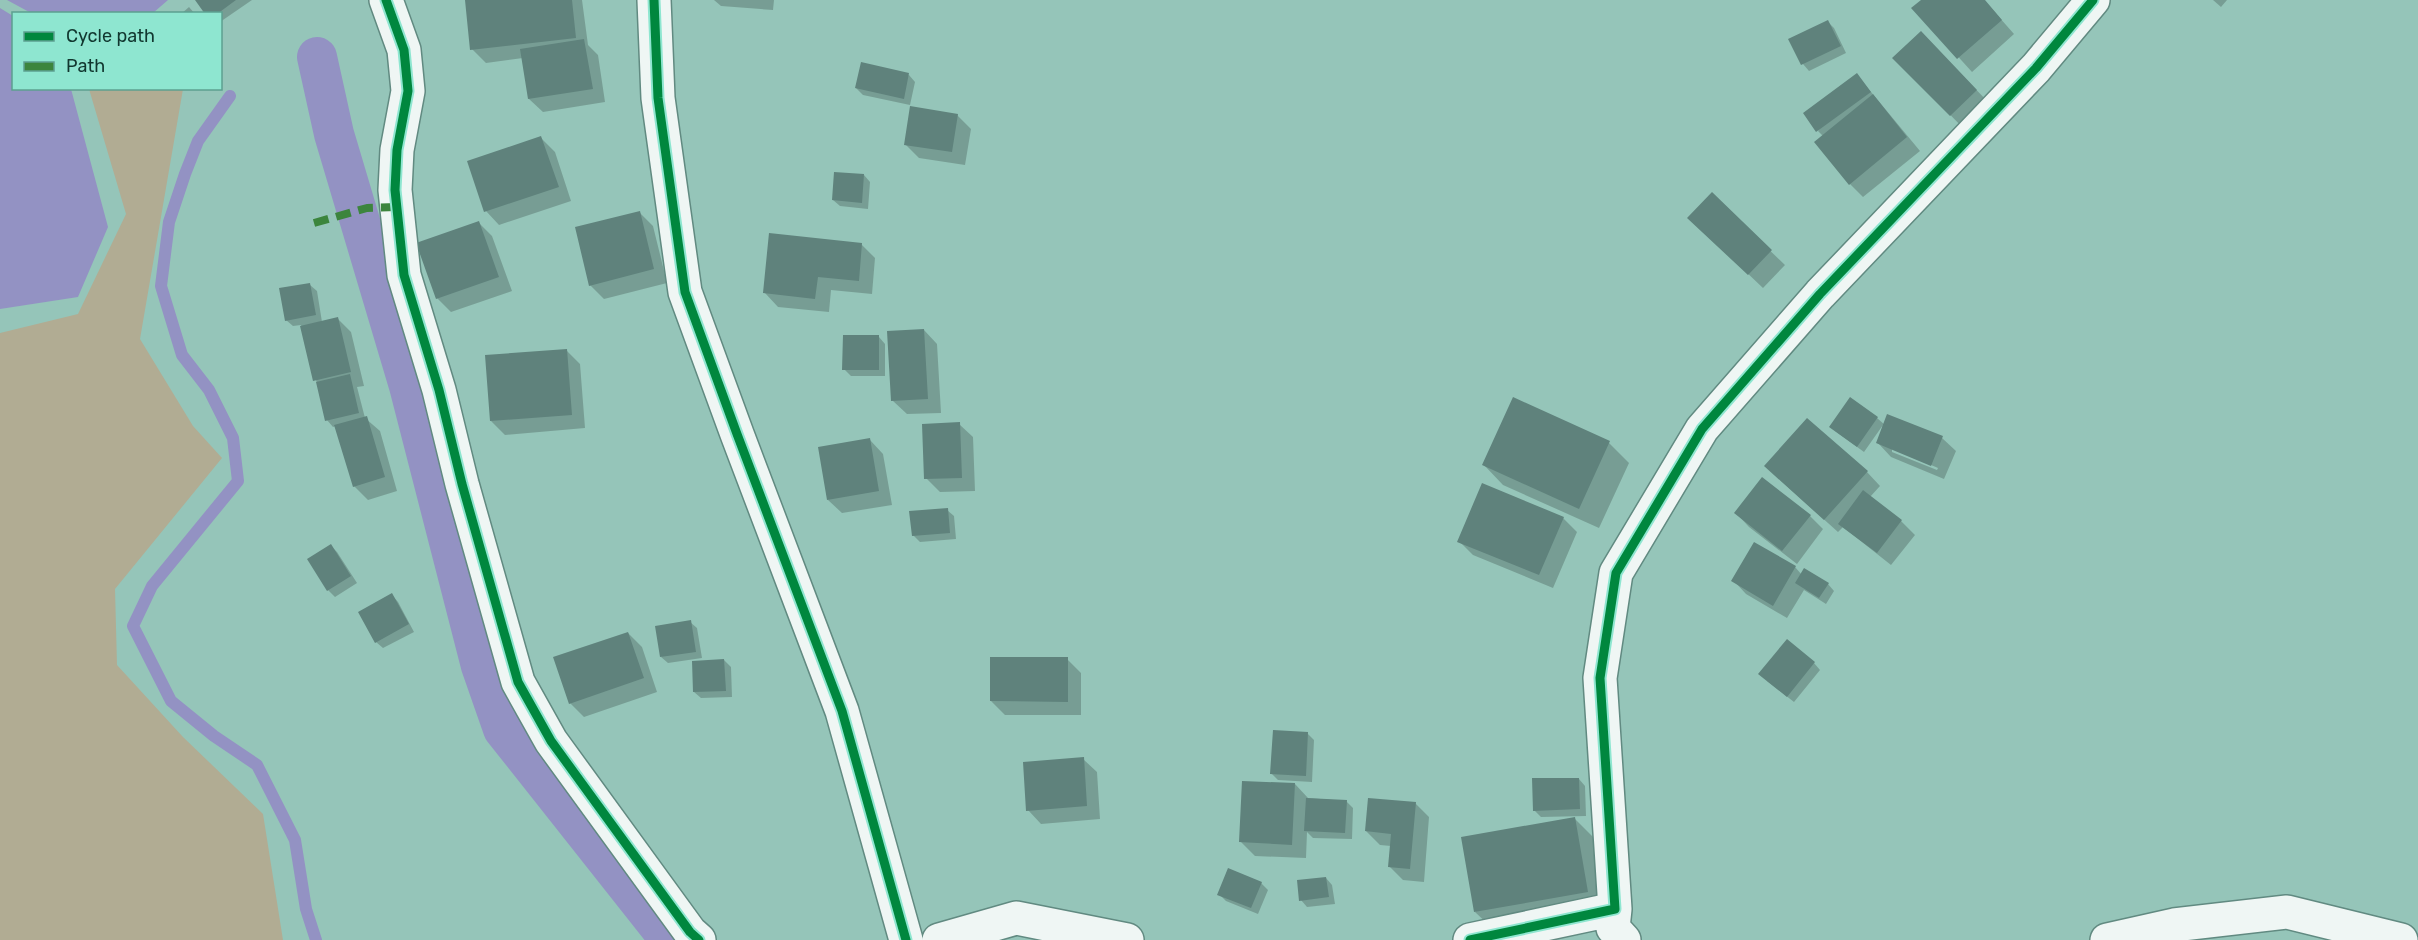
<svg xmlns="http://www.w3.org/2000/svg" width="2418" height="940" viewBox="0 0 2418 940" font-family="Rubik,sans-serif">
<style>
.green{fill:#b1ac93}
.water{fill:#9392c3}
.shadow{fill:#0003;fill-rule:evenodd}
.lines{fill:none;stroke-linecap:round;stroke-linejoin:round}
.stream{stroke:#9392c3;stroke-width:12}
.canal{stroke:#9392c3;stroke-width:40}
.building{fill:#5f827c}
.minor-casing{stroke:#618a81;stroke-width:36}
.minor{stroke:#eff6f4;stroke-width:33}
.quiet{stroke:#3c853d;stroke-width:8;stroke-dasharray:15 8;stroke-linecap:butt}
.cycleway-casing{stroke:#8ee6d0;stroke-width:13}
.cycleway{stroke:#00873e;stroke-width:9}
</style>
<rect width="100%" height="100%" fill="#95c5b9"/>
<path class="green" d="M 89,89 L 183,89 L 140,339 L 193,426 L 222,458 L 115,589 L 117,665 L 183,737 L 263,814 L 283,940 L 0,940 L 0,333 L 78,314 L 126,214 Z"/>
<path class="water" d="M 7,0 L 168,0 L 153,13 L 31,13 Z
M 0,8 L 13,16 L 14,88 L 71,89 L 108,227 L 78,297 L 0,309 Z"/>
<path class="shadow" d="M 197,0 L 252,0 L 220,22 L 220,14 L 207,14 Z
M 467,0 L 582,0 L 588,45 L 598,55 L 605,102 L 543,112 L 529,99 L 523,58 L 486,63 L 472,49 Z
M 714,0 L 774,0 L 773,10 L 721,6 Z
M 1923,0 L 1984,0 L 2014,34 L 1972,72 L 1914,8 Z
M 2213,0 L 2227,0 L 2221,7 Z
M 189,7 L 195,14 L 181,14 Z
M 1828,22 L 1834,28 L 1846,53 L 1809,71 L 1803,64 Z
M 1934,46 L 1990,104 L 1964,129 L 1895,58 Z
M 909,75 L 915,82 L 910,105 L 863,95 L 856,88 Z
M 1857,75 L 1920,151 L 1863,197 L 1850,184 L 1823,136 L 1818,131 Z
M 957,115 L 971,129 L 965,165 L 919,158 L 906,145 Z
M 541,138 L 555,152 L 571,201 L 499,225 L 486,211 Z
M 864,175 L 870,182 L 868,209 L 840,206 L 833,200 Z
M 1712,195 L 1785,265 L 1763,288 L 1703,231 Z
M 639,212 L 653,226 L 667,283 L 604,299 L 590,285 Z
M 479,223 L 492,236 L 512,291 L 451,312 L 437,298 Z
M 861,244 L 875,258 L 872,294 L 831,290 L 829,312 L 778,307 L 765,293 Z
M 310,285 L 317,291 L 322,322 L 337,318 L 351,332 L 364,386 L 357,387 L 365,418 L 380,431 L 397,491 L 368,500 L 354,486 L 336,426 L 333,427 L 327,420 L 301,325 L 293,326 L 286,320 Z
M 924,330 L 937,344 L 941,413 L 907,414 L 893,401 Z
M 879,337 L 885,344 L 885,376 L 851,376 L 844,369 Z
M 567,351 L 580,364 L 585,428 L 505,435 L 491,421 Z
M 1877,418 L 1885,425 L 1942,438 L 1956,451 L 1944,479 L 1891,457 L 1878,443 L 1883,425 L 1864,452 L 1838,433 ZM 1892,448 L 1938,468 L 1937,470 L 1892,452 Z
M 959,424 L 973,437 L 975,491 L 940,492 L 926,478 Z
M 870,440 L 883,454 L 892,505 L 842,513 L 828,500 Z
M 1609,443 L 1629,463 L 1599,528 L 1503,485 L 1484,465 Z
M 1867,472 L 1880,486 L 1870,497 L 1901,521 L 1915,535 L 1891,565 L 1843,527 L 1838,532 L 1780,480 Z
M 947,510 L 954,516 L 956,539 L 920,542 L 913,535 Z
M 1736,513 L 1810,516 L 1823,529 L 1797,564 L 1749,527 Z
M 1563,518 L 1577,532 L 1553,588 L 1473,555 L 1459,541 Z
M 331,546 L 337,552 L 357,583 L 335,597 L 328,590 Z
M 1795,567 L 1802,575 L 1828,584 L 1834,591 L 1826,604 L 1804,590 L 1787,618 L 1746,594 L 1733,580 Z
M 392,595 L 398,602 L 414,632 L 383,648 L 376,642 Z
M 690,622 L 697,628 L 702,658 L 668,663 L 661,657 Z
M 628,633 L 642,647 L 657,692 L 584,717 L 570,703 Z
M 1067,659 L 1081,673 L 1081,715 L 1005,715 L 991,701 Z
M 724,660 L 731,667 L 732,697 L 701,698 L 694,692 Z
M 1814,663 L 1820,670 L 1794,702 L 1767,681 Z
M 1307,733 L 1314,740 L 1312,782 L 1278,780 L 1271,773 Z
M 1083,759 L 1097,772 L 1100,819 L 1041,824 L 1028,810 Z
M 1579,779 L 1585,786 L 1586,816 L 1541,817 L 1534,810 Z
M 1295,784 L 1308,798 L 1346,801 L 1353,808 L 1352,839 L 1313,838 L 1307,832 L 1306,858 L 1255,856 L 1241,842 Z
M 1415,803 L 1429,817 L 1424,882 L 1403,880 L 1389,866 L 1391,846 L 1380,845 L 1366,831 Z
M 1574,818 L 1594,838 L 1607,912 L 1495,931 L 1475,912 Z
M 1326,878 L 1332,885 L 1335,904 L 1307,907 L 1301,900 Z
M 1261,883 L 1268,890 L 1258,914 L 1226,901 L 1219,894 Z"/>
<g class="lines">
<path class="stream" d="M 230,96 L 198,141 L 185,174 L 169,222 L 161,286 L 182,355 L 209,390 L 233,438 L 238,481 L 152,586 L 133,626 L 171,701 L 214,736 L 257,765 L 295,840 L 306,909 L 316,940"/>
<path class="canal" d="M 317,57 L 334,134 L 409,386 L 481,666 L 503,729 L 670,940"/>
</g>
<path class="building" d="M 195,0 L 236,0 L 217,14 L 205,14 Z
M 465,0 L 572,0 L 576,38 L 470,50 Z
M 1921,0 L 1985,0 L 2002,20 L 1957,59 L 1911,8 Z
M 1828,20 L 1841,46 L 1801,65 L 1788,39 Z
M 1921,31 L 1977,90 L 1950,116 L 1892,58 Z
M 584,39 L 593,89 L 528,99 L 520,49 Z
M 861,62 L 909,73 L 904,99 L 855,88 Z
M 1857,73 L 1871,92 L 1816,132 L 1803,113 Z
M 1873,94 L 1907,137 L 1849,185 L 1814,142 Z
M 910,106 L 958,114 L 952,152 L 904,145 Z
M 541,136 L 559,187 L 484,212 L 467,161 Z
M 834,172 L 864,174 L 862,203 L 832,200 Z
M 1712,192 L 1772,250 L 1748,275 L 1687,218 Z
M 640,211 L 654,269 L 589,286 L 575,227 Z
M 479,221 L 499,277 L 436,299 L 416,243 Z
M 769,233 L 862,243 L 859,281 L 818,277 L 815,299 L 763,293 Z
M 310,283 L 316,315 L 285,321 L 279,288 Z
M 338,317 L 351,372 L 313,381 L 300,326 Z
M 924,329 L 928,399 L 891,401 L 887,331 Z
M 843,335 L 879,335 L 879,370 L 842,370 Z
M 567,349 L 572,415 L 490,421 L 485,355 Z
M 350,374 L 359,413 L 325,421 L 316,382 Z
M 1513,397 L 1610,441 L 1579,509 L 1482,465 Z
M 1850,397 L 1878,417 L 1857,447 L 1829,427 Z
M 1887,414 L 1943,436 L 1931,466 L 1876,443 Z
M 367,416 L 385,477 L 353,487 L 334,425 Z
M 1807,418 L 1868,471 L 1824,520 L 1764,466 Z
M 960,422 L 962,478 L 924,479 L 922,424 Z
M 870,438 L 879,491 L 827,500 L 818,447 Z
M 1762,477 L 1811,515 L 1782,551 L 1734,513 Z
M 1482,483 L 1564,517 L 1539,575 L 1457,542 Z
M 1863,490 L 1902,520 L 1877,553 L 1838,524 Z
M 948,508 L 950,533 L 912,536 L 909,511 Z
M 1754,542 L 1796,566 L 1773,606 L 1731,581 Z
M 331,544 L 351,576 L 327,591 L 307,559 Z
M 1804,568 L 1829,583 L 1819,598 L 1795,583 Z
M 392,593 L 409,624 L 375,643 L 358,612 Z
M 691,620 L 696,652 L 660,657 L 655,626 Z
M 628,632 L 644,678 L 569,704 L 553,657 Z
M 1787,639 L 1815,662 L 1787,697 L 1758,674 Z
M 990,657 L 1068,657 L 1068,702 L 990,701 Z
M 724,659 L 726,691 L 693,692 L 692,661 Z
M 1273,730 L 1308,732 L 1306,776 L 1270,774 Z
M 1084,757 L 1087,806 L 1026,811 L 1023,762 Z
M 1532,778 L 1579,778 L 1580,809 L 1533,811 Z
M 1242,781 L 1295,783 L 1292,845 L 1239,842 Z
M 1306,798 L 1347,800 L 1345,833 L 1304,831 Z
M 1368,798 L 1416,802 L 1410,869 L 1388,867 L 1391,834 L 1365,831 Z
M 1575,817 L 1588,892 L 1474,912 L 1461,837 Z
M 1228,868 L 1262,882 L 1251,908 L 1217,895 Z
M 1326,877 L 1329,897 L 1299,901 L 1297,880 Z"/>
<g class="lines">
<defs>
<path id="minor" d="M 386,0 L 404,50 L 408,91 L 397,150 L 395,190 L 404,275 L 439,390 L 462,484 L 518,682 L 551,741 L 690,932 L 699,940
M 654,0 L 658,98 L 685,292 L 737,434 L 842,711 L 906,940
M 1615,909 L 1613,928 L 1624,940
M 939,940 L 1016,918 L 1127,940
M 1470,940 L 1615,909 L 1600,678 L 1616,573 L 1702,429 L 1820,294 L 2036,68 L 2093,0
M 2107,940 L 2174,925 L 2287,912 L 2401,940"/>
</defs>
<use href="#minor" class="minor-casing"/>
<use href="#minor" class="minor"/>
<path class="quiet" d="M 314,223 L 367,208 L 397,207"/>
<defs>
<path id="cycleway" d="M 386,0 L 404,50 L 408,91 L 397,150 L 395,190 L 404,275 L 439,390 L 462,484 L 518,682 L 551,741 L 690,932 L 699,940
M 654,0 L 658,98 L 685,292 L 737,434 L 842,711 L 906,940
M 1470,940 L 1615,909 L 1600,678 L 1616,573 L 1702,429 L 1820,294 L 2036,68 L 2093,0"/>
</defs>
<use href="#cycleway" class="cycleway-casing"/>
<use href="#cycleway" class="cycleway"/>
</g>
<rect x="12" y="12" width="210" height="78" fill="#8ee6d0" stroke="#5ca090" stroke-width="1.5"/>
<rect x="24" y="32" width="30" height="9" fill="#00873e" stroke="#5ca090" stroke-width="1.5"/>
<text x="66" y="42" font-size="18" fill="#11372f">Cycle path</text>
<rect x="24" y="62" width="30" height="9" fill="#3c853d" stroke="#5ca090" stroke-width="1.5"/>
<text x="66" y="72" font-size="18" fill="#11372f">Path</text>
</svg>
